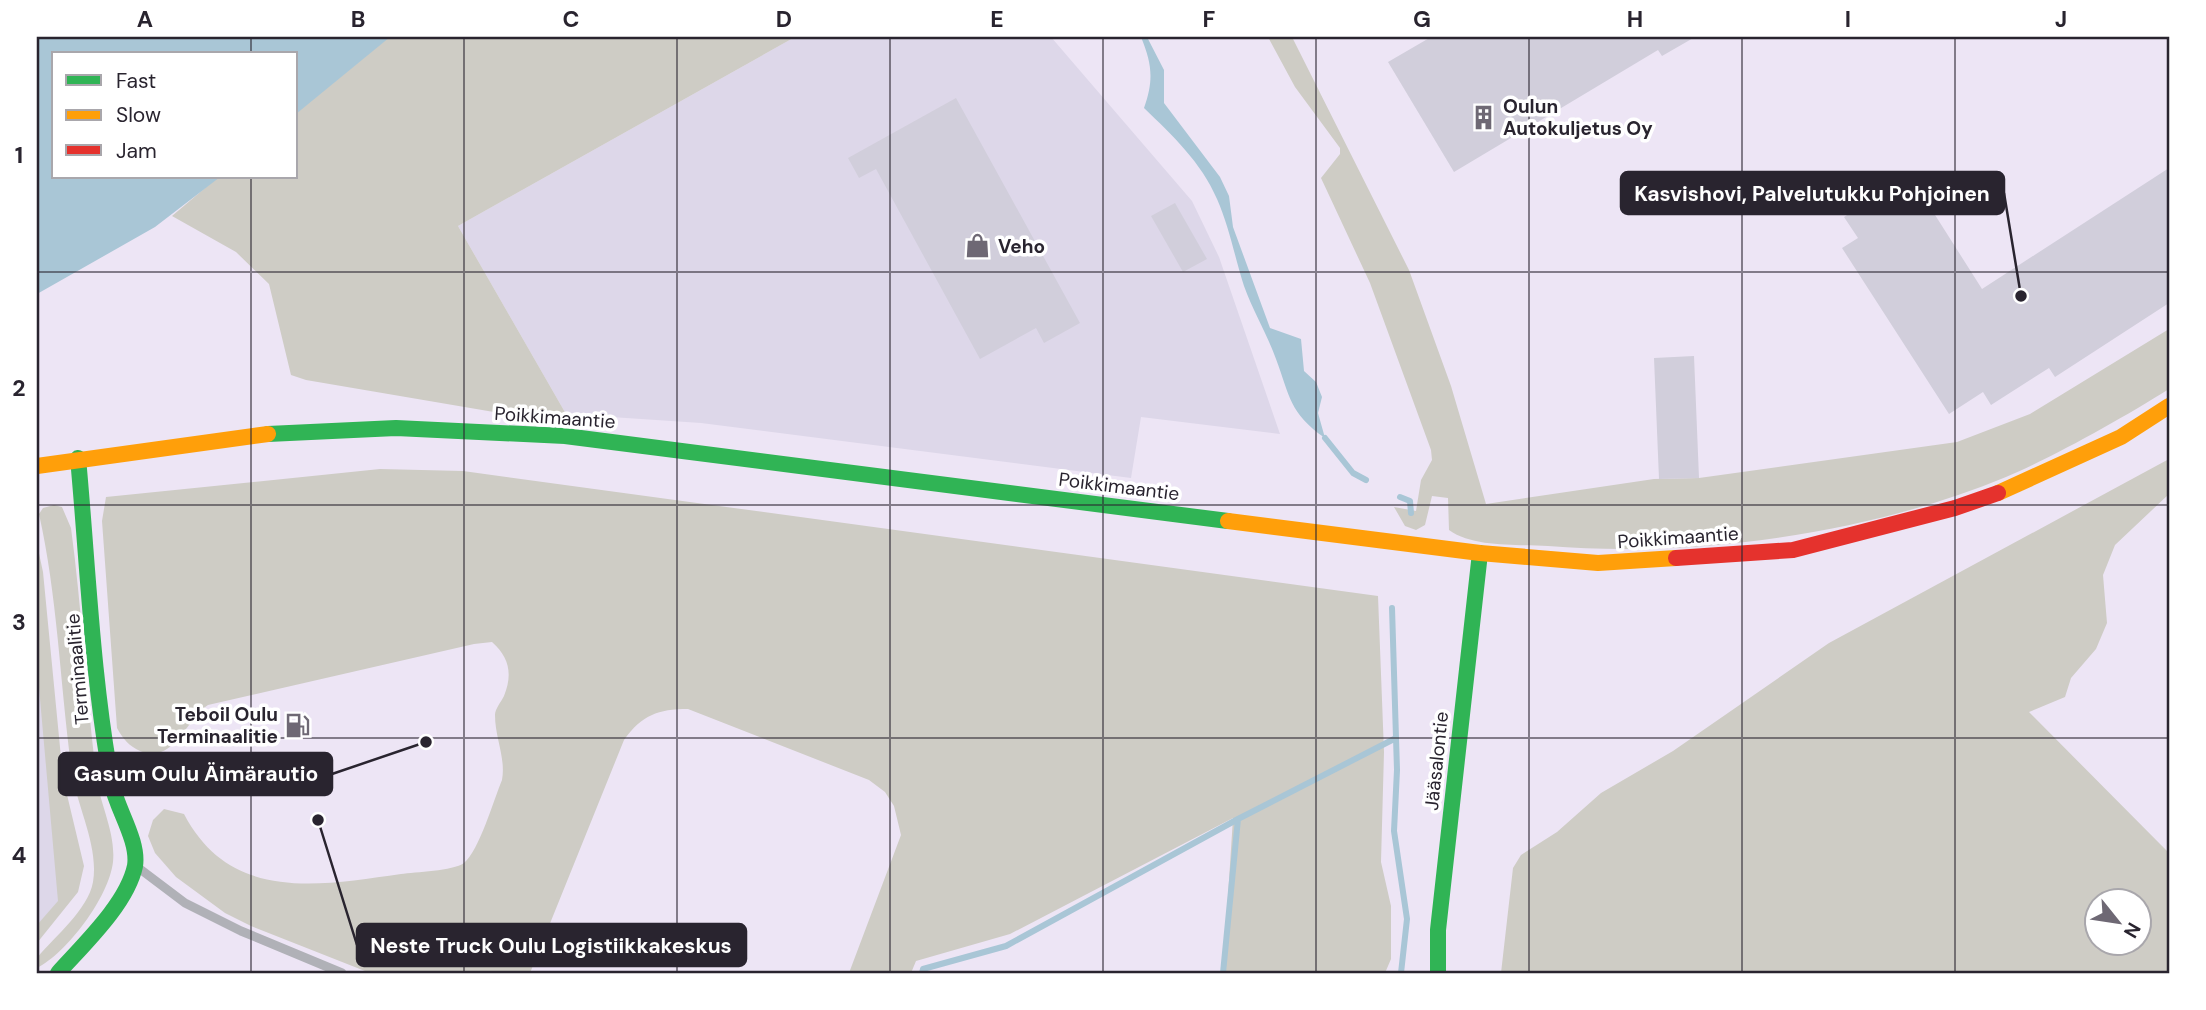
<svg xmlns="http://www.w3.org/2000/svg" width="2206" height="1010" viewBox="0 0 2206 1010" font-family="'DM Sans',sans-serif">
<style>
.commercial{fill:#ddd7e9}
.green{fill:#ceccc5;fill-rule:evenodd}
.water{fill:#a9c6d6}
.lines{fill:none;stroke-linecap:round;stroke-linejoin:round}
.stream{stroke:#a9c6d6;stroke-width:6}
.building{fill:#d1cedb}
.lane{stroke:#b0b1b7;stroke-width:9}
.fast{stroke:#30b455;stroke-width:16}
.slow{stroke:#ff9f0a;stroke-width:16}
.jam{stroke:#e5322d;stroke-width:16}
.grid{fill:none;stroke:#29242f;stroke-width:2;stroke-opacity:0.55}
.labels{text-anchor:middle;stroke-width:7;stroke-linejoin:round;paint-order:stroke}
.poi-label{font-size:19px;font-weight:bold;fill:#29242f;stroke:#fff;text-anchor:start}
.street-label{font-size:19px;fill:#29242f;stroke:#fff}
.leader{fill:none;stroke:#29242f;stroke-width:2.5}
.callout-dot{fill:#29242f;stroke:#fff;stroke-width:2.5}
.callout{fill:#29242f;stroke:#29242f;stroke-width:2.5}
.callout-label{font-size:21px;text-anchor:middle;font-weight:bold;fill:#fff}
.neatline{fill:none;stroke:#29242f;stroke-width:2.5}
.grid-label{font-size:23px;text-anchor:middle;font-weight:bold;fill:#29242f}
</style>
<rect width="100%" height="100%" fill="#ede5f5"/>
<path class="commercial" d="M 795,37 L 1051,37 L 1192,201 L 1219,257 L 1280,434 L 1141,417 L 1131,478 L 701,423 L 566,414 L 458,226 Z
M 37,616 L 62,903 L 37,932 Z"/>
<path class="green" d="M 389,37 L 795,37 L 458,226 L 566,414 L 564,424 L 306,380 L 291,375 L 269,284 L 236,252 L 172,216 L 218,177 L 296,177 L 296,113 Z
M 1268,37 L 1292,37 L 1409,270 L 1451,386 L 1486,504 L 1654,479 L 1699,478 L 1957,442 L 2030,414 L 2169,329 L 2169,389 C 2121,419 2057,455 2006,477 C 1868,534 1696,558 1548,546 C 1518,544 1474,548 1449,530 L 1448,498 L 1432,496 L 1425,525 L 1416,530 L 1405,526 L 1394,507 L 1416,511 L 1421,480 L 1432,460 L 1431,450 L 1370,283 L 1321,178 L 1340,154 L 1340,148 L 1295,87 Z
M 2169,459 L 2169,494 L 2115,545 L 2103,575 L 2107,623 L 2096,649 L 2071,678 L 2065,697 L 2029,712 L 2169,853 L 2169,973 L 1501,973 L 1513,868 L 1521,855 L 1557,832 L 1601,793 L 1673,751 L 1829,643 ZM 2098,902 L 2140,902 L 2140,944 L 2098,944 Z
M 380,469 L 463,471 L 1378,596 L 1384,752 L 1381,862 L 1391,906 L 1391,959 L 1385,973 L 1223,973 L 1233,818 L 1010,934 L 916,961 L 911,973 L 849,973 L 901,835 L 894,806 L 885,792 L 869,780 L 688,709 C 658,709 642,715 624,740 L 530,973 L 370,973 L 251,926 L 225,913 L 176,877 L 155,853 L 148,836 L 153,820 L 164,809 L 184,814 C 230,902 317,886 401,874 C 415,872 453,871 464,863 C 479,851 494,799 502,780 C 506,758 495,738 495,715 C 495,709 501,702 504,696 C 513,674 509,657 492,642 L 474,644 L 208,705 C 186,719 174,765 140,751 C 129,746 123,739 117,728 L 102,521 L 106,497 Z
M 54,505 L 62,507 L 71,528 C 82,610 86,692 96,774 C 99,803 116,832 113,862 C 109,897 67,953 37,968 L 37,958 C 55,936 88,910 93,882 C 99,846 77,807 72,772 C 60,686 58,599 39,514 L 43,508 Z
M 37,544 L 43,572 L 63,778 L 84,866 L 78,892 L 37,943 L 37,925 L 58,901 L 37,665 Z"/>
<path class="water" d="M 37,37 L 390,37 L 296,114 L 296,54 L 54,54 L 54,177 L 220,177 L 155,227 L 37,294 Z
M 1141,37 L 1147,37 L 1164,70 L 1164,103 L 1220,177 L 1229,196 L 1233,227 L 1270,328 L 1301,339 L 1304,371 L 1316,382 L 1322,397 L 1318,413 L 1325,438 C 1289,413 1290,396 1276,359 C 1267,334 1253,311 1244,286 C 1235,258 1229,226 1217,199 C 1201,162 1173,136 1144,108 C 1154,80 1152,64 1141,37 Z"/>
<g class="lines">
<path class="stream" d="M 1325,438 L 1353,473 L 1366,480
M 1400,497 L 1410,501 L 1411,513
M 1392,608 L 1397,770 L 1394,831 L 1407,919 L 1401,973
M 922,973 L 923,969 L 1006,946 L 1238,819
M 1223,973 L 1238,819 L 1396,738"/>
</g>
<path class="building" d="M 1431,37 L 1695,37 L 1662,56 L 1658,50 L 1454,172 L 1388,62 Z
M 956,98 L 1080,323 L 1044,343 L 1036,328 L 980,359 L 876,169 L 859,178 L 848,158 Z
M 2169,168 L 2169,303 L 2055,377 L 2049,368 L 1991,405 L 1983,392 L 1949,414 L 1842,248 L 1858,238 L 1844,217 L 1901,180 L 1914,201 L 1923,196 L 1982,289 Z
M 1175,203 L 1207,259 L 1183,272 L 1151,216 Z
M 1694,356 L 1699,478 L 1659,479 L 1654,358 Z"/>
<g class="lines">
<path class="lane" d="M 136,866 L 185,903 L 241,931 L 342,973"/>
<path class="fast" d="M 268,434 L 396,428 L 565,436 L 1228,521
M 58,973 C 83,945 127,904 135,866 C 139,841 117,809 112,785 C 92,678 88,566 78,458
M 1438,973 L 1438,930 L 1480,553"/>
<path class="slow" d="M 37,466 L 268,434
M 1998,493 L 2121,437 L 2169,406
M 1228,521 L 1480,553 L 1598,563 L 1676,558"/>
<path class="jam" d="M 1676,558 L 1793,550 L 1955,508 L 1998,493"/>
</g>
<path class="grid" d="M 251,37 L 251,54M 464,37 L 464,973M 677,37 L 677,973M 890,37 L 890,973M 1103,37 L 1103,973M 1316,37 L 1316,973M 1529,37 L 1529,973M 1742,37 L 1742,973M 1955,37 L 1955,973M 251,177 L 251,973M 37,272 L 2169,272M 37,505 L 2169,505M 37,738 L 2169,738"/>
<defs>
<symbol id="building-bare" viewBox="-9 -9 18 18"><path d="M-4-6H4V6H1V3H-1V6H-4ZM-2.5-4.3h1.7v1.8h-1.7ZM.8-4.3h1.7v1.8H.8ZM-2.5-1h1.7V.8h-1.7ZM.8-1h1.7V.8H.8Z" fill="#6e6874" stroke="#fff" stroke-width="2.5" paint-order="stroke"/></symbol>
<symbol id="shop-bare" viewBox="-9 -9 18 18"><path d="M-5-2.5h2.3a2.7 3.5 0 0 1 5.4 0H5L5.5 6h-11ZM-1.5-2.5h3a1.5 2.3 0 0 0-3 0Z" fill="#6e6874" stroke="#fff" stroke-width="2.5" paint-order="stroke"/></symbol>
<symbol id="fuel-bare" viewBox="-9 -9 18 18"><path d="M-5.5-6h7V0h2V4h1.3V-2.5L3-4.5l.8-.8L6-3V5H2.5V1h-1V6h-7ZM-4.2-4.7v3.2H.2V-4.7Z" fill="#6e6874" stroke="#fff" stroke-width="2.5" paint-order="stroke"/></symbol>
</defs>
<g fill-rule="evenodd">
<use href="#building-bare" x="1466" y="100" width="35" height="35"/>
<use href="#shop-bare" x="960" y="228" width="35" height="35"/>
<use href="#fuel-bare" x="280" y="708" width="35" height="35"/>
</g>
<g class="labels">
<g class="poi-label">
<text x="1503" y="113">Oulun<tspan x="1503" dy="22">Autokuljetus Oy</tspan></text>
<text x="998" y="253">Veho</text>
<text x="278" y="721" text-anchor="end">Teboil Oulu<tspan x="278" dy="22">Terminaalitie</tspan></text>
</g>
<g class="street-label">
<text transform="translate(555 417) rotate(4)" y="7">Poikkimaantie</text>
<text transform="translate(1119 486) rotate(7)" y="7">Poikkimaantie</text>
<text transform="translate(1678 537) rotate(-4)" y="7">Poikkimaantie</text>
<text transform="translate(77 669) rotate(-95)" y="7">Terminaalitie</text>
<text transform="translate(1436 761) rotate(-84)" y="7">Jääsalontie</text>
</g>
</g>
<path class="leader" d="M2021 296L2004 193M426 742L332 774M318 820L357 945"/>
<g class="callout-dot">
<circle cx="2021" cy="296" r="7"/>
<circle cx="426" cy="742" r="7"/>
<circle cx="318" cy="820" r="7"/>
</g>
<g class="callout">
<rect x="1621" y="172" width="383" height="42" rx="7"/>
<rect x="59" y="753" width="273" height="42" rx="7"/>
<rect x="357" y="924" width="389" height="42" rx="7"/>
</g>
<g class="callout-label">
<text x="1812" y="201">Kasvishovi, Palvelutukku Pohjoinen</text>
<text x="196" y="781">Gasum Oulu Äimärautio</text>
<text x="551" y="953">Neste Truck Oulu Logistiikkakeskus</text>
</g>
<rect width="2206" height="1010" fill="none" stroke="#ffffff" stroke-width="77"/>
<rect x="52" y="52" width="245" height="126" fill="#ffffff" stroke="#a9a7ac" stroke-width="2"/>
<rect x="66" y="75" width="35" height="10" fill="#30b455" stroke="#a9a7ac" stroke-width="2"/>
<text x="116" y="88" font-size="21" fill="#29242f">Fast</text>
<rect x="66" y="110" width="35" height="10" fill="#ff9f0a" stroke="#a9a7ac" stroke-width="2"/>
<text x="116" y="122" font-size="21" fill="#29242f">Slow</text>
<rect x="66" y="145" width="35" height="10" fill="#e5322d" stroke="#a9a7ac" stroke-width="2"/>
<text x="116" y="158" font-size="21" fill="#29242f">Jam</text>
<g transform="translate(2118 922) rotate(120)"><circle r="33" fill="#ffffff" stroke="#a9a7ac" stroke-width="2"/>
<path d="M0-5L12 26L0 18L-12 26Z" fill="#6e6874"/>
<text y="-10" font-size="19" font-weight="bold" text-anchor="middle" fill="#29242f">N</text>
</g>
<rect x="38" y="38" width="2130" height="934" class="neatline"/>
<g class="grid-label">
<text x="145" y="27">A</text>
<text x="358" y="27">B</text>
<text x="571" y="27">C</text>
<text x="784" y="27">D</text>
<text x="997" y="27">E</text>
<text x="1209" y="27">F</text>
<text x="1422" y="27">G</text>
<text x="1635" y="27">H</text>
<text x="1848" y="27">I</text>
<text x="2061" y="27">J</text>
<text x="19" y="163">1</text>
<text x="19" y="396">2</text>
<text x="19" y="630">3</text>
<text x="19" y="863">4</text>
</g>
</svg>
